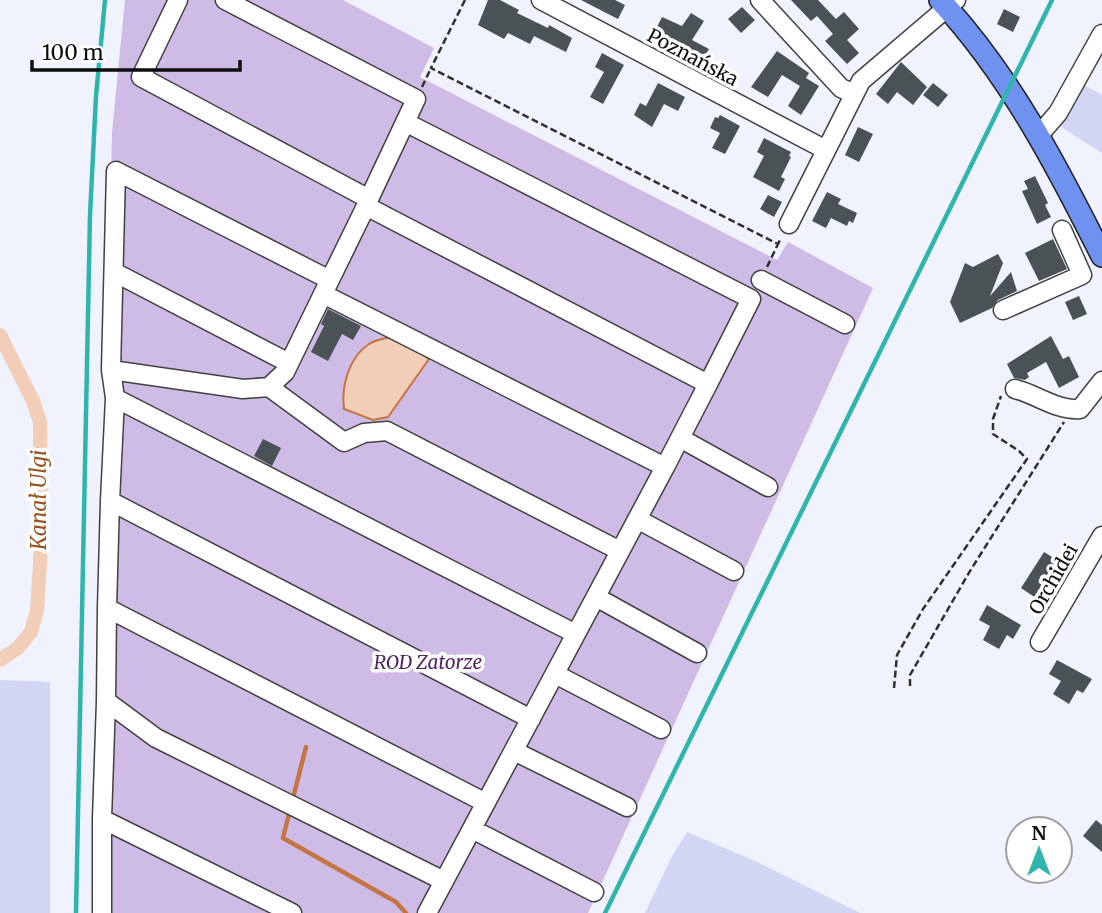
<svg xmlns="http://www.w3.org/2000/svg" width="1102" height="913" viewBox="0 0 1102 913" font-family="Merriweather,serif">
<style>
.farmland{fill:#d2d5f3}
.green{fill:#cfbce6}
.water{fill:#f2cdb8;stroke:#c47544;stroke-width:2}
.lines{fill:none;stroke-linecap:round;stroke-linejoin:round}
.stream{stroke:#c47544;stroke-width:4.5}
.canal{stroke:#f2cdb8;stroke-width:14}
.building{fill:#4b5256}
.minor-casing{stroke:#414141;stroke-width:21}
.major-casing{stroke:#1f1f1f;stroke-width:24}
.path{stroke:#303030;stroke-width:2.5;stroke-dasharray:7 3.5;stroke-linecap:butt}
.minor{stroke:#fff;stroke-width:18}
.major{stroke:#6f91ef;stroke-width:21}
.rail{stroke:#2fb5ac;stroke-width:4.5}
.labels{text-anchor:middle;stroke-width:7;stroke-linejoin:round;paint-order:stroke}
.street-label{font-size:19px;fill:#0e0e0e;stroke:#fff}
.park-label{font-size:19px;font-style:italic;fill:#532262;stroke:#fff}
.water-label{font-size:21px;font-style:italic;fill:#98521f;stroke:#fff}
</style>
<rect width="100%" height="100%" fill="#f0f3fe"/>
<path class="farmland" d="M 1082,84 L 1102,95 L 1102,153 L 1061,127 Z
M 0,680 L 50,682 L 50,913 L 0,913 Z
M 687,832 L 757,862 L 860,913 L 645,913 L 671,858 Z"/>
<path class="green" d="M 125,0 L 343,0 L 434,48 L 420,77 L 777,260 L 788,242 L 873,288 L 588,913 L 96,913 L 112,132 Z"/>
<path class="water" d="M 396,336 L 429,359 L 388,417 L 373,420 L 344,409 C 341,386 349,357 369,344 C 376,339 388,338 396,336 Z"/>
<g class="lines">
<path class="stream" d="M 292,802 L 306,747
M 290,810 L 283,838 L 396,902 L 406,913"/>
<path class="canal" d="M 0,335 L 33,401 L 40,422 L 41,547 L 37,611 L 31,632 L 18,648 L 0,660"/>
</g>
<path class="building" d="M 488,0 L 500,0 L 519,10 L 517,13 L 548,28 L 549,25 L 572,38 L 566,52 L 534,36 L 530,44 L 508,33 L 504,39 L 478,25 Z
M 581,0 L 615,0 L 625,5 L 618,19 Z
M 791,0 L 818,0 L 836,19 L 844,12 L 859,29 L 847,40 L 859,53 L 847,64 L 825,41 L 833,34 L 817,16 L 811,21 Z
M 742,7 L 755,20 L 741,33 L 728,19 Z
M 1004,9 L 1020,17 L 1013,32 L 997,24 Z
M 691,13 L 704,21 L 692,40 L 709,49 L 701,63 L 652,37 L 662,17 L 682,26 Z
M 777,51 L 809,73 L 806,78 L 819,86 L 801,115 L 788,106 L 800,86 L 782,75 L 768,97 L 751,87 Z
M 602,53 L 624,65 L 603,104 L 590,97 L 604,72 L 595,67 Z
M 901,62 L 927,87 L 913,105 L 897,92 L 888,104 L 876,94 Z
M 658,83 L 685,97 L 678,111 L 664,104 L 652,127 L 634,115 L 640,103 L 646,106 Z
M 933,83 L 948,95 L 938,107 L 923,95 Z
M 720,115 L 740,126 L 725,154 L 712,148 L 720,133 L 710,128 L 715,117 L 718,118 Z
M 858,127 L 873,134 L 859,162 L 845,155 Z
M 764,138 L 791,152 L 789,156 L 791,157 L 781,177 L 785,179 L 779,191 L 753,177 L 764,156 L 757,152 Z
M 1035,176 L 1048,203 L 1045,205 L 1051,217 L 1037,224 L 1022,191 L 1028,189 L 1024,181 Z
M 827,192 L 841,199 L 838,204 L 857,213 L 853,223 L 849,221 L 847,226 L 831,218 L 826,228 L 812,221 Z
M 768,195 L 782,202 L 774,217 L 760,209 Z
M 1053,239 L 1067,269 L 1039,281 L 1025,253 Z
M 998,254 L 1003,263 L 990,296 L 1011,272 L 1017,291 L 998,300 L 992,308 L 960,323 L 950,302 L 965,263 L 973,267 Z
M 1079,296 L 1087,314 L 1073,320 L 1065,302 Z
M 328,309 L 361,326 L 353,340 L 342,334 L 328,361 L 311,352 L 324,326 L 321,324 Z
M 1051,336 L 1063,359 L 1069,356 L 1079,377 L 1059,388 L 1046,362 L 1027,373 L 1029,377 L 1025,380 L 1014,378 L 1007,364 Z
M 263,439 L 281,448 L 272,466 L 254,456 Z
M 1044,552 L 1057,560 L 1036,598 L 1021,588 Z
M 987,605 L 1021,625 L 1013,639 L 1007,635 L 999,649 L 983,640 L 990,626 L 979,620 Z
M 1057,660 L 1092,679 L 1083,693 L 1077,690 L 1069,704 L 1053,694 L 1061,681 L 1049,674 Z
M 1096,820 L 1102,825 L 1102,852 L 1083,836 Z"/>
<g class="lines">
<defs>
<path id="minor" d="M 178,0 L 141,77 L 369,199 L 416,99 L 225,0
M 541,0 L 826,150
M 760,0 L 841,88 L 854,94
M 1038,136 L 1058,113 L 1102,34
M 369,199 L 366,206 L 708,384 L 751,299 L 405,122
M 366,206 L 323,294 L 665,467 L 708,384
M 789,224 L 861,81 L 956,0
M 114,272 L 289,363
M 761,280 L 845,324
M 323,294 L 285,372 L 269,387 L 243,389 L 111,370 L 116,171 L 330,280
M 1003,310 L 1082,275 L 1062,230
M 111,370 L 115,398 L 576,634
M 269,387 L 344,442 L 364,433 L 387,431 L 620,551
M 1015,389 C 1036,394 1057,411 1080,409 L 1102,381
M 115,398 L 110,501 L 531,719
M 680,438 L 768,487
M 110,501 L 107,608 L 486,803
M 637,519 L 734,571
M 596,597 L 697,653
M 107,608 L 106,701 L 156,738 L 444,881
M 1040,642 L 1102,536
M 555,674 L 661,729
M 106,701 L 102,819 L 292,913
M 514,751 L 627,807
M 472,829 L 594,892
M 102,913 L 102,819
M 427,913 L 665,467"/>
<path id="major" d="M 940,0 C 1009,74 1057,166 1102,256"/>
</defs>
<use href="#minor" class="minor-casing"/>
<use href="#major" class="major-casing"/>
<path class="path" d="M 465,0 L 431,68 L 778,244 L 781,238
M 422,87 L 431,68
M 767,267 L 778,244
M 910,686 L 910,675 L 970,571 L 1064,422
M 894,688 L 897,655 L 923,609 L 1027,459 L 1019,451 L 993,434 L 993,419 L 1001,396"/>
<use href="#minor" class="minor"/>
<use href="#major" class="major"/>
<path class="rail" d="M 76,913 L 90,215 L 96,96 L 105,0
M 605,913 L 1052,0"/>
</g>
<g class="labels">
<g class="street-label">
<text transform="translate(693 57) rotate(28)" y="7">Poznańska</text>
<text transform="translate(1053 579) rotate(-60)" y="7">Orchidei</text>
</g>
<g class="park-label">
<text x="428" y="669">ROD Zatorze</text>
</g>
<g class="water-label">
<text transform="translate(39 500) rotate(-90)" y="7">Kanał Ulgi</text>
</g>
</g>
<g transform="translate(1039 850)"><circle r="33" fill="#ffffff" stroke="#9f9f9f" stroke-width="2"/>
<path d="M0-5L12 26L0 18L-12 26Z" fill="#2fb5ac"/>
<text y="-10" font-size="19" font-weight="bold" text-anchor="middle" fill="#0e0e0e">N</text>
</g>
<path d="M32 60v10h208v-10" fill="none" stroke="#0e0e0e" stroke-width="3.5"/>
<text x="42" y="60" font-size="21" fill="#0e0e0e" stroke="#ffffff" stroke-width="5" paint-order="stroke">100 m</text>
</svg>
